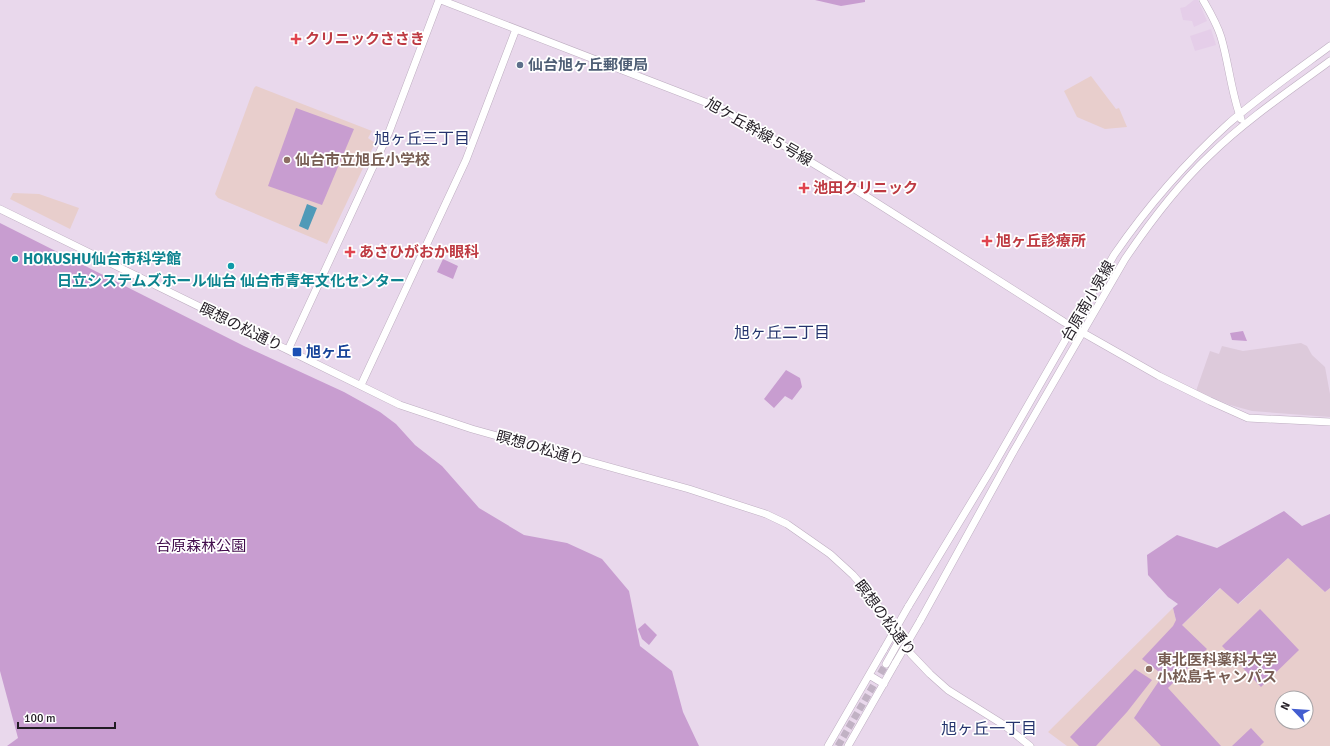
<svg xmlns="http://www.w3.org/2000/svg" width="1330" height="746" viewBox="0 0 1330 746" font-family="Signika,'Noto Sans JP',sans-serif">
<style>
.commercial{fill:#ddcadb}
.built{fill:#e5cee9}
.education{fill:#e8cecc;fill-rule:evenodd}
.green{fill:#c89dd0}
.water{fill:#509ab8}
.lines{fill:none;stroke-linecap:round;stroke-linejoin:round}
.minor-tunnel{stroke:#c1b2c4;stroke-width:7;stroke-dasharray:7 3.5;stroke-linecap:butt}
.minor-casing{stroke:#beaec1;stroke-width:8}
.minor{stroke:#fff;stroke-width:7}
.minor-bridge-casing{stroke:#beaec1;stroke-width:8;stroke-linecap:butt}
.minor-bridge{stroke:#fff;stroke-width:7}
.health-dot{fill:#e0444e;stroke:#fff;stroke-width:1.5}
.service-dot{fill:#5c6f8a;stroke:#fff;stroke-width:1.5}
.education-dot{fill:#8d6e63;stroke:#fff;stroke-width:1.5}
.culture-dot{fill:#0f9aa8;stroke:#fff;stroke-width:1.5}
.transit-dot{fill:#1a4fb4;stroke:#fff;stroke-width:1.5}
.labels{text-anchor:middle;stroke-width:3.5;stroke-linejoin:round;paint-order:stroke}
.health-label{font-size:15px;font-weight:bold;fill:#be3a42;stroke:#fff;text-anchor:start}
.service-label{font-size:15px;font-weight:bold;fill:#4e5e75;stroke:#fff;text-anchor:start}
.street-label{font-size:15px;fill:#221c24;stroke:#fff}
.education-label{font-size:15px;font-weight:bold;fill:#785e54;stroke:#fff;text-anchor:start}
.culture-label{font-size:15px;font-weight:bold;fill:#0d838f;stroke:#fff;text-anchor:start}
.transit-label{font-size:15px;font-weight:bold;fill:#164399;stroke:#fff;text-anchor:start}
.park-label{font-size:15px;fill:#420d4c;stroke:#fff}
.neighbourhood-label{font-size:16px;fill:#25346d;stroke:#fff}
</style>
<rect width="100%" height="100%" fill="#e9d8ec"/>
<path class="commercial" d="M 1301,343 L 1307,346 L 1312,355 L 1325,367 L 1330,394 L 1330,417 L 1252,411 L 1230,405 L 1196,391 L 1210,351 L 1219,354 L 1222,346 L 1243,351 Z"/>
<path class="built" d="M 1194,0 L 1198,0 L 1207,21 L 1194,27 L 1192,21 L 1183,20 L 1180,8 L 1185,7 Z
M 1211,29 L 1216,45 L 1195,51 L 1190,36 Z"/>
<path class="education" d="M 1091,76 L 1116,109 L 1119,108 L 1127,127 L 1105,129 L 1077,117 L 1064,91 Z
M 256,86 L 372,131 L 368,138 L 375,143 L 327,244 L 218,198 L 215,194 L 254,88 Z
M 13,193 L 39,194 L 79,208 L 70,229 L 10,199 Z
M 1288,558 L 1325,592 L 1330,588 L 1330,746 L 1067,746 L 1048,732 L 1173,608 L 1176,620 L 1182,625 L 1221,588 L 1239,604 ZM 1282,698 L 1306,698 L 1306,722 L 1282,722 Z"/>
<path class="green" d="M 815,0 L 865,0 L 865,2 L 841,6 Z
M 296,108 L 354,129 L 322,205 L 268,186 Z
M 0,223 L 244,346 L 344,392 L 380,412 L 396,424 L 415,445 L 442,466 L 479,508 L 524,535 L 567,543 L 602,559 L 629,591 L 640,646 L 672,671 L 683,712 L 699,746 L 7,746 L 18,738 L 0,671 Z
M 443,259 L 458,266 L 453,279 L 437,272 Z
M 1243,331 L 1247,341 L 1232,340 L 1230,333 Z
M 786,370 L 800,378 L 802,387 L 792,400 L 785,396 L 774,408 L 764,399 Z
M 1284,511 L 1302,526 L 1330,514 L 1330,588 L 1325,592 L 1288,558 L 1238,604 L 1220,588 L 1182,625 L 1207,649 L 1168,688 L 1221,746 L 1161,746 L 1134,718 L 1163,675 L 1142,659 L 1173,626 L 1176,620 L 1173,608 L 1178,604 L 1168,597 L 1148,575 L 1147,555 L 1177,535 L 1217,548 Z
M 1260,609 L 1299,650 L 1261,687 L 1222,646 Z
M 645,623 L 657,635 L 649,645 L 642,639 L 638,629 Z
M 1135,669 L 1152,680 L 1127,712 L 1096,746 L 1079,746 L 1070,737 Z
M 1251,728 L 1264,742 L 1260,746 L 1232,746 Z"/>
<path class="water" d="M 307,204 L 317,208 L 308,230 L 299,226 Z"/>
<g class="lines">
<path class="minor-tunnel" d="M 838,746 L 886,664"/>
<defs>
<path id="minor" d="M 441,0 L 723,109 L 839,179 L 1064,322 L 1159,376 L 1210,401 L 1248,418 L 1330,422
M 1203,0 C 1210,12 1217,24 1221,37 C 1229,64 1231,92 1241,119
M 0,209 L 400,405 L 472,429 L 689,489 L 766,514 L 787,524 L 830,554 L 853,575 L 872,597 L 911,654 L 930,674 L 948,690 L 1004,725 L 1030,746
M 288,350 L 389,132 L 439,0
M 361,385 L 466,160 L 516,29
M 908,607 L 992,468 L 1114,255 C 1147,207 1185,163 1228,124 C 1260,96 1296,71 1330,46
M 920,621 L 1012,454 L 1125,259 C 1150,222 1177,186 1210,155 C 1246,120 1289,91 1330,61
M 886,664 L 900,639
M 869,675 L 884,684
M 828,746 L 884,649
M 848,746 L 896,662"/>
</defs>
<use href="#minor" class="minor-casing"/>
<use href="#minor" class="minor"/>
<defs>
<path id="minor-bridge" d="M 884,649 L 908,607
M 896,662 L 920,621"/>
</defs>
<use href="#minor-bridge" class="minor-bridge-casing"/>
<use href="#minor-bridge" class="minor-bridge"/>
</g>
<g class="health-dot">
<path d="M294 33h4v4h4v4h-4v4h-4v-4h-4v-4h4z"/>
<path d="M802 182h4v4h4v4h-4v4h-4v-4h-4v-4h4z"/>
<path d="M985 235h4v4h4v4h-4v4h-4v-4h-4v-4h4z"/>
<path d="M348 246h4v4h4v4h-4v4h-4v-4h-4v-4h4z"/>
</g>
<circle class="service-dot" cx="520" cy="65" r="4"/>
<g class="education-dot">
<circle cx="287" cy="160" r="4"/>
<circle cx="1149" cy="669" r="4"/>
</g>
<g class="culture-dot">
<circle cx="15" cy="259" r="4"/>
<circle cx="231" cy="266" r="4"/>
</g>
<rect class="transit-dot" x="292" y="347" width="10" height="10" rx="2"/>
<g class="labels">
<g class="health-label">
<text x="305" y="44">クリニックささき</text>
<text x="813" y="193">池田クリニック</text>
<text x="996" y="246">旭ヶ丘診療所</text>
<text x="359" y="257">あさひがおか眼科</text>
</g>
<g class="service-label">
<text x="528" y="70">仙台旭ヶ丘郵便局</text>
</g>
<g class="street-label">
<text transform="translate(759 132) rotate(30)" y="5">旭ケ丘幹線５号線</text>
<text transform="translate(1088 301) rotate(-60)" y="5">台原南小泉線</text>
<text transform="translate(241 327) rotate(26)" y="5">瞑想の松通り</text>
<text transform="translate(540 448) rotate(16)" y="5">瞑想の松通り</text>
<text transform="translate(885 618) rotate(53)" y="5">瞑想の松通り</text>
</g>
<g class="education-label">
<text x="295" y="165">仙台市立旭丘小学校</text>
<text x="1157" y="665">東北医科薬科大学<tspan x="1157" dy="17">小松島キャンパス</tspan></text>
</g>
<g class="culture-label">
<text x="23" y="264">HOKUSHU仙台市科学館</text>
<text x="231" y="286" text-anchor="middle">日立システムズホール仙台 仙台市青年文化センター</text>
</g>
<g class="transit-label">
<text x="306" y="357">旭ヶ丘</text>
</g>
<g class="park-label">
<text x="201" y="551">台原森林公園</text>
</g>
<g class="neighbourhood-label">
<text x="422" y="144">旭ヶ丘三丁目</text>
<text x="782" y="338">旭ヶ丘二丁目</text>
<text x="989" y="734">旭ヶ丘一丁目</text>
</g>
</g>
<g transform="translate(1294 710) rotate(295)"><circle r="19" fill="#ffffff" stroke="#a7a4a7"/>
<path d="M0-3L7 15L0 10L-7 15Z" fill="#435dd0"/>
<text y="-6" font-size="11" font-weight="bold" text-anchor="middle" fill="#221c24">N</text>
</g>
<path d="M18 722v6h97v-6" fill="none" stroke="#221c24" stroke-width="2"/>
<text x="24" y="722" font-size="12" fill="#221c24" stroke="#ffffff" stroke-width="3" paint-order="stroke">100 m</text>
</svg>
